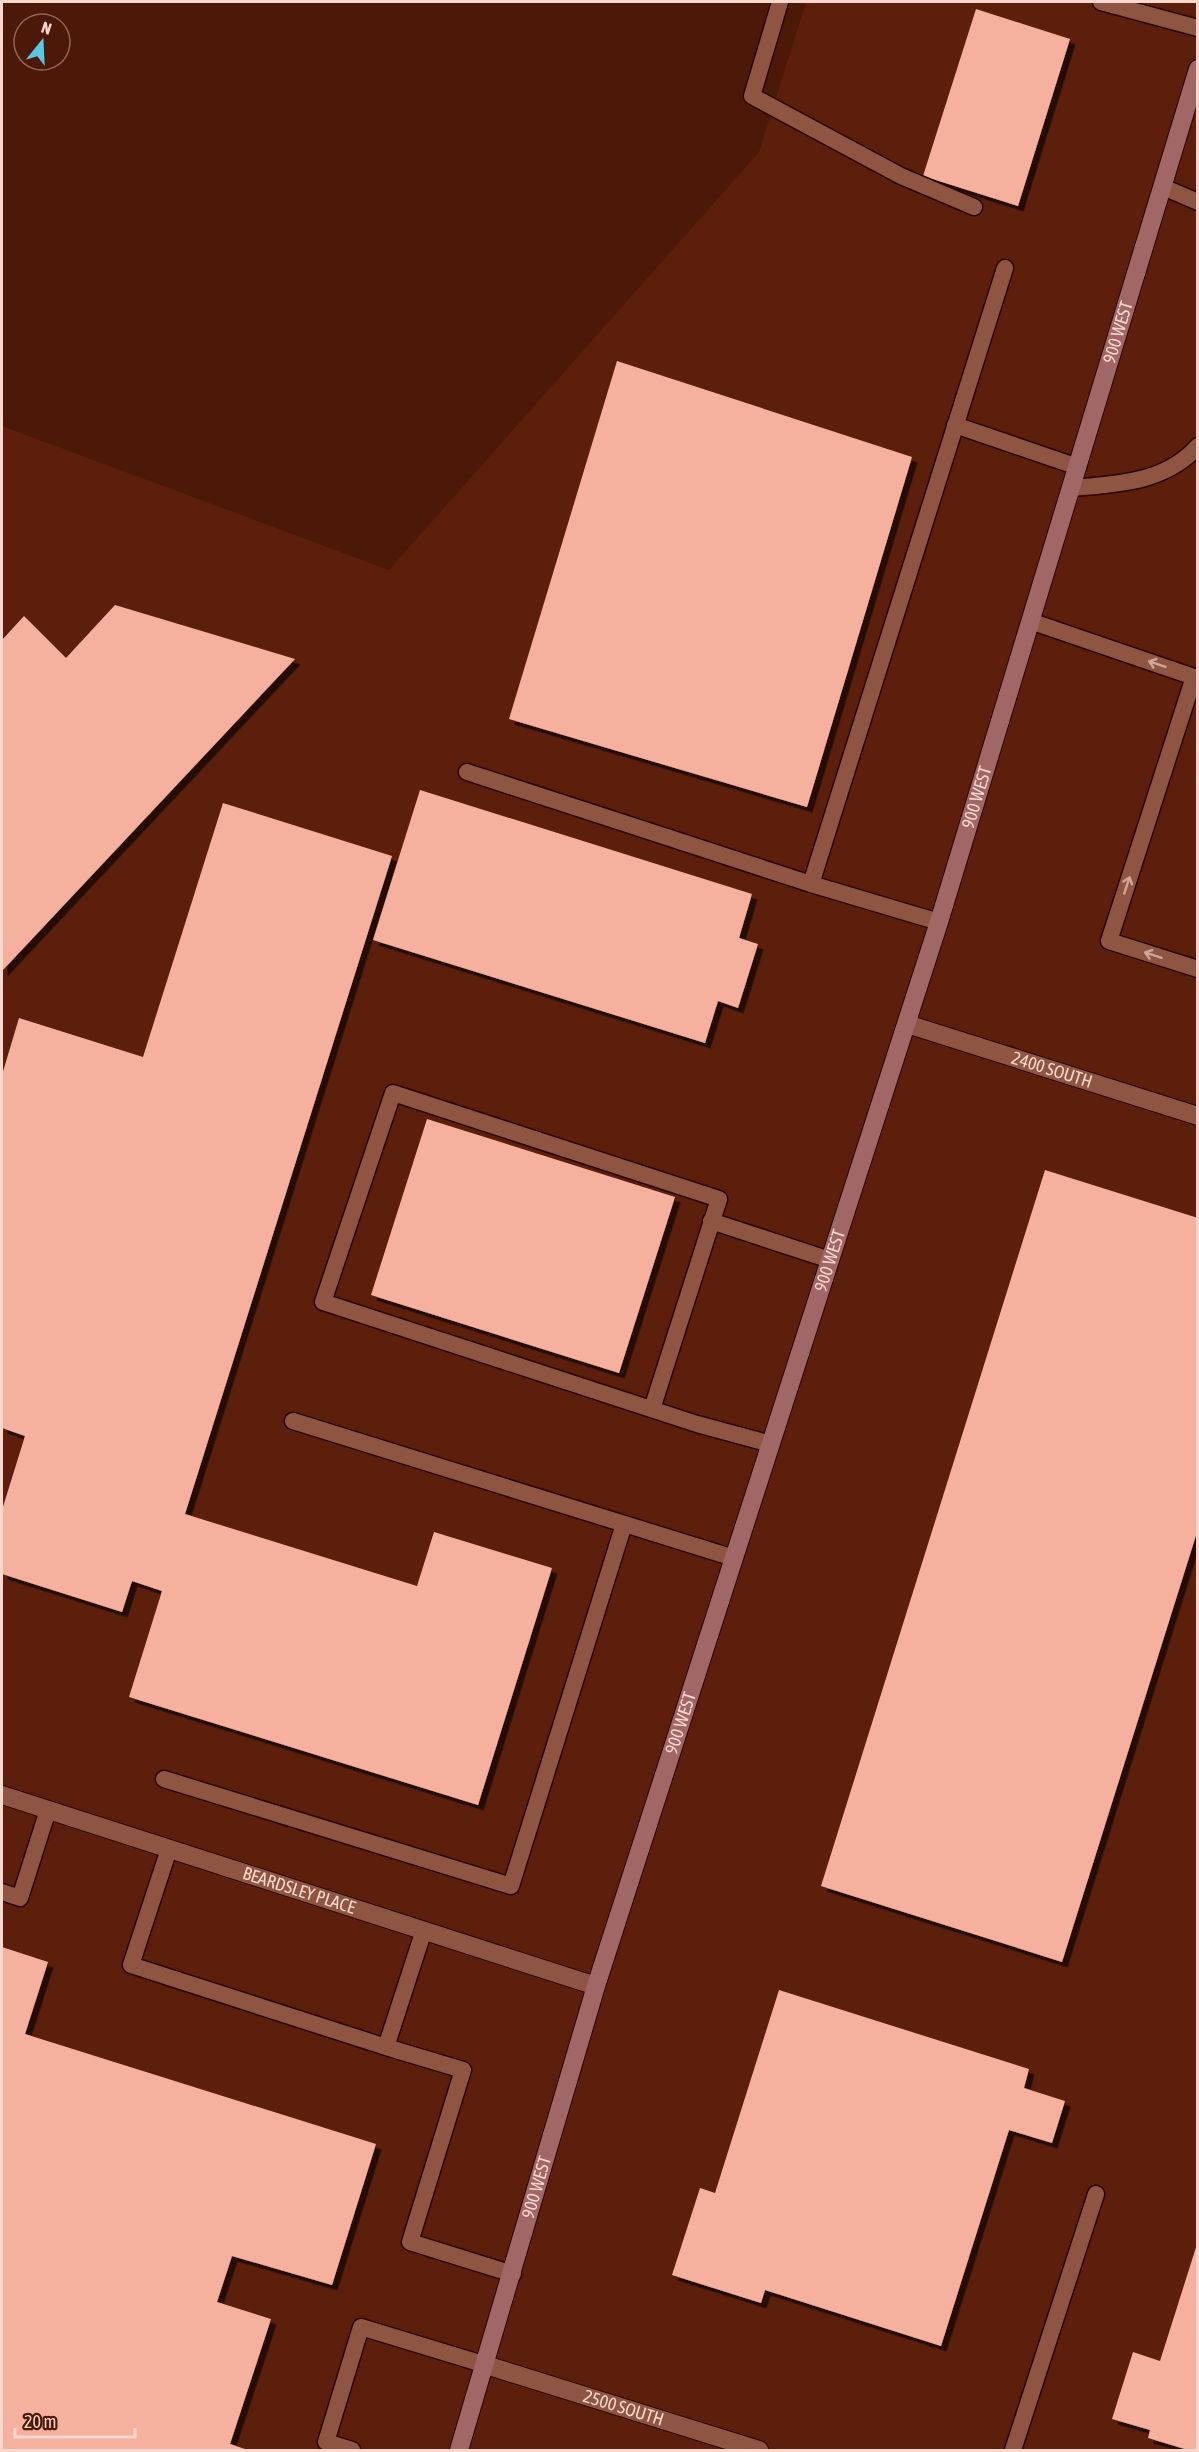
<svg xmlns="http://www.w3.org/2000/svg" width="1199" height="2452" viewBox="0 0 1199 2452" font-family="'Asap Condensed',sans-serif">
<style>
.built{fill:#5b1f0c}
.building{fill:#f5b19d;filter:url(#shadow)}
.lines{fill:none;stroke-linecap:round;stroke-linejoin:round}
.lane-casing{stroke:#2a0500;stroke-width:19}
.street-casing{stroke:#2a0500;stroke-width:20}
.secondary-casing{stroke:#2a0500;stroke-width:20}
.lane{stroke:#8f5543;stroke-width:16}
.street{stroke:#8f5543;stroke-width:18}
.secondary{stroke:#a16666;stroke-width:18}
.oneway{stroke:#d0a496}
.labels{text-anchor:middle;stroke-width:6;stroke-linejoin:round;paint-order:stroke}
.street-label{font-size:18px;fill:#fbd8ce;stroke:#4c1808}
</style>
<defs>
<filter id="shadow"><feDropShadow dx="5.5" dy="5.5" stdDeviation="0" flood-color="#0009"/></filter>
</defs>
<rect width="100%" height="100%" fill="#4c1808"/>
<path class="built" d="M 806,2 L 1197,2 L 1197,2450 L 2,2450 L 2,426 L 389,570 L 759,152 Z"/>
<path class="building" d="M 976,9 L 1070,39 L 1018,206 L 923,176 Z
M 617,361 L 912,457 L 807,807 L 509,719 Z
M 115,605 L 295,659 L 2,971 L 2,640 L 24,616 L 66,658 Z
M 420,790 L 752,894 L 739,938 L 758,944 L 738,1008 L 718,1001 L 705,1043 L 373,940 Z
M 223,803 L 392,856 L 185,1514 L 417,1586 L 434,1532 L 552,1568 L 478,1805 L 129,1697 L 162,1591 L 132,1581 L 122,1612 L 2,1574 L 2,1510 L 25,1436 L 2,1428 L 2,1075 L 19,1018 L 143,1057 Z
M 427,1119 L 675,1197 L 619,1373 L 371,1295 Z
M 1045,1170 L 1198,1218 L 1198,1529 L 1062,1962 L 821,1886 Z
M 2,1947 L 48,1962 L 25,2034 L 376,2144 L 332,2285 L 232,2256 L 217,2302 L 271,2319 L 230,2444 L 248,2450 L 2,2450 Z
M 779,1990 L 1029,2069 L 1024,2088 L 1065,2101 L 1052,2143 L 1009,2130 L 941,2346 L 765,2290 L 761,2303 L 672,2275 L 700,2188 L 715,2193 Z
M 1198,2241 L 1198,2450 L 1188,2450 L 1148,2438 L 1150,2430 L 1112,2419 L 1133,2352 L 1160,2361 Z"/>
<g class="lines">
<defs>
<path id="lane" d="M 780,2 L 752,96 L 901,176 L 974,207
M 1101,2 L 1198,28
M 1163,187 L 1198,202
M 955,425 L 1078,467
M 1072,488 C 1117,484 1165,483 1198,446
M 1030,621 L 1194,677 L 1109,941 L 1198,969
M 467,772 L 811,884 L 1005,268
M 811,884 L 939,922
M 711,1221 L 830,1260
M 652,1409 L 719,1199 L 393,1093 L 323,1302 L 697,1424 L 771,1444
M 293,1421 L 734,1558
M 164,1779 L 511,1886 L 624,1524
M 169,1849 L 131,1965 L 386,2047 L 424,1930
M 2,1892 L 20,1898 L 48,1810
M 386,2047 L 463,2070 L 410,2242 L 513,2274
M 352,2450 L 326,2442 L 361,2327 L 486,2365
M 1013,2450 L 1096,2194"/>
<g id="street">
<path id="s1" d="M 907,1024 L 1198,1116"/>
<path id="s2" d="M 2,1795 L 596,1986"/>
<path id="s3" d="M 486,2365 L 759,2450"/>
</g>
<g id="secondary">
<path id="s4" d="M 459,2450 L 596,1986 L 939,922 L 1198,69"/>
</g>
</defs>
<use href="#lane" class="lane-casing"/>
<use href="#street" class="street-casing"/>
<use href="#secondary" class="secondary-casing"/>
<use href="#lane" class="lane"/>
<use href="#street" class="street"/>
<use href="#secondary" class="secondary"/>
</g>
<defs><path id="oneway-shaft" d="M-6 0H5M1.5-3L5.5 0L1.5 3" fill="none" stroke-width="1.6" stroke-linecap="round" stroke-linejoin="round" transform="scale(1.5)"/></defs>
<g class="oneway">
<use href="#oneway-shaft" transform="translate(1157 664) rotate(-161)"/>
<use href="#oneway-shaft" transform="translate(1127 885) rotate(-72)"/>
<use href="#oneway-shaft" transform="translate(1153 955) rotate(-162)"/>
</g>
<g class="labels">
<g class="street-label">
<text dy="6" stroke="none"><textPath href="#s4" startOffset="2218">900 WEST</textPath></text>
<text dy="6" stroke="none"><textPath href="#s4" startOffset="1732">900 WEST</textPath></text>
<text dy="6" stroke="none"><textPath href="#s1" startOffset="152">2400 SOUTH</textPath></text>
<text dy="6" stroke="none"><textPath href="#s4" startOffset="1246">900 WEST</textPath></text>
<text dy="6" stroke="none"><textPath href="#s4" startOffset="760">900 WEST</textPath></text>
<text dy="6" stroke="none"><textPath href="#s2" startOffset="312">BEARDSLEY PLACE</textPath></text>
<text dy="6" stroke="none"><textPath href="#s4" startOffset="274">900 WEST</textPath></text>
<text dy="6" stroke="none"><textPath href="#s3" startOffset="144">2500 SOUTH</textPath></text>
</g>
</g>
<rect width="1199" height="2452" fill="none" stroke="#fbd8ce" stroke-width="6"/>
<g transform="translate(42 42) rotate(18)"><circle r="28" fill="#4c1808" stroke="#926557" stroke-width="1.5"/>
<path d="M0-4.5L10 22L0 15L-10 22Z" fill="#59c8e5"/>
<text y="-9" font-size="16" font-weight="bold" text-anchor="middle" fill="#fbd8ce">N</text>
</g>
<path d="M15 2428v9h120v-9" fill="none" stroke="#fbd8ce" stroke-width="3"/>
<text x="24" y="2428" font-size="18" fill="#fbd8ce" stroke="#4c1808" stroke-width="4.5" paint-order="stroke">20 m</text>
</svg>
